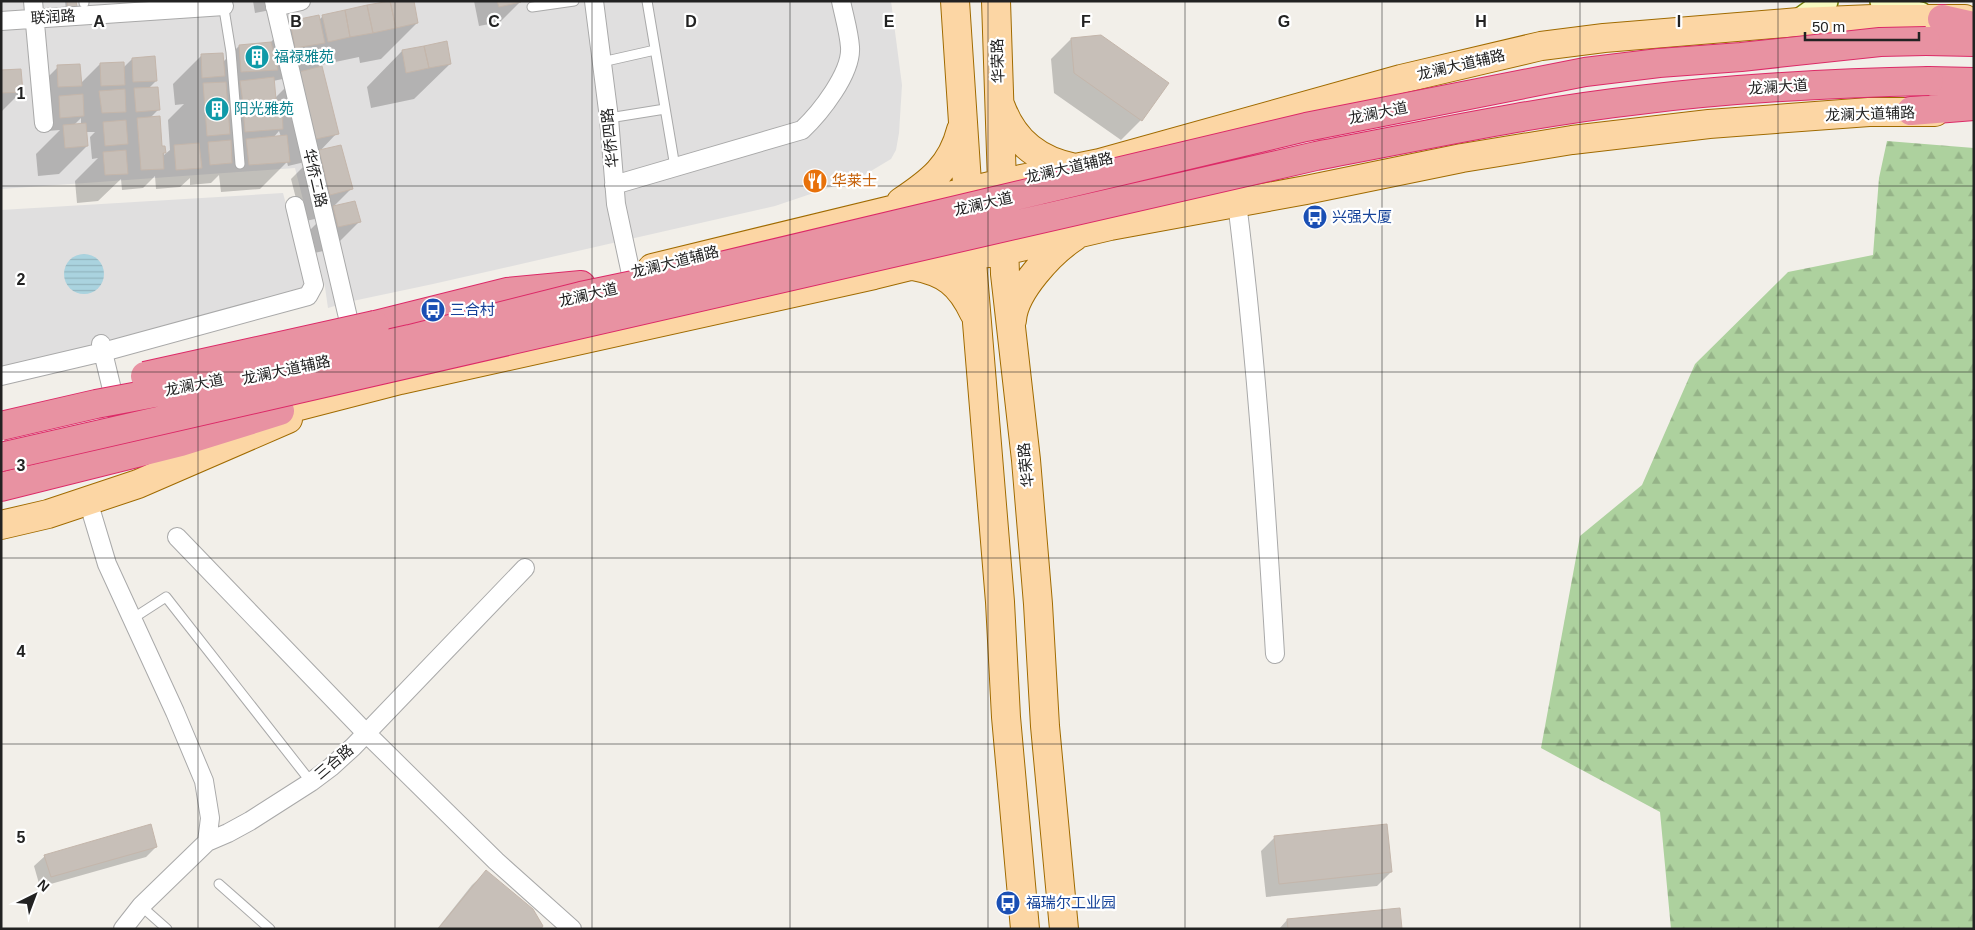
<svg xmlns="http://www.w3.org/2000/svg" width="1975" height="930" viewBox="0 0 1975 930" font-family="Helvetica,'Noto Sans SC',sans-serif">
<style>
.residential{fill:#e0dfdf}
.forest{fill:url(#forest-firs)}
.water{fill:url(#water-rules)}
.shadow{fill:#0003;fill-rule:evenodd}
.building{fill:#c7bfb8;stroke:#c4b6ab}
.lines{fill:none;stroke-linecap:round;stroke-linejoin:round}
.lane-casing{stroke:#a9a9a9;stroke-width:11}
.street-casing{stroke:#a9a9a9;stroke-width:20}
.secondary-casing{stroke:#707d05;stroke-width:28}
.primary-casing{stroke:#a06b00;stroke-width:30}
.highway-casing{stroke:#dc2a67;stroke-width:30}
.lane{stroke:#fff;stroke-width:9}
.street{stroke:#fff;stroke-width:18}
.secondary{stroke:#f7fabf;stroke-width:25}
.primary{stroke:#fcd6a4;stroke-width:28}
.highway{stroke:#e892a2;stroke-width:28}
.highway-bridge-casing{stroke:#dc2a67;stroke-width:30;stroke-linecap:butt}
.highway-bridge{stroke:#e892a2;stroke-width:28}
.grid{fill:none;stroke:#222;stroke-width:1;stroke-opacity:0.55}
.labels{text-anchor:middle;stroke-width:4.5;stroke-linejoin:round;paint-order:stroke}
.street-label{font-size:15px;fill:#222;stroke:#fff}
.culture-label{font-size:15px;fill:#0d838f;stroke:#fff;text-anchor:start}
.food-label{font-size:15px;fill:#c56008;stroke:#fff;text-anchor:start}
.transit-label{font-size:15px;fill:#164399;stroke:#fff;text-anchor:start}
.grid-label{font-size:16px;text-anchor:middle;font-weight:bold;fill:#222;stroke:#fff;stroke-width:4.5;stroke-linejoin:round;paint-order:stroke}
</style>
<defs>
<pattern id="forest-firs" width="22" height="20" patternUnits="userSpaceOnUse" patternTransform="scale(1.25)"><rect width="22" height="20" fill="#add19e"/><path d="M5 1l3.5 6h-7zM16 11l3.5 6h-7z" fill="#95b388"/></pattern>
<pattern id="water-rules" width="6" height="5" patternUnits="userSpaceOnUse" patternTransform="scale(1.25)"><rect width="6" height="5" fill="#aad3df"/><path d="M0 2.5h6" fill="none" stroke="#92b5bf"/></pattern>
</defs>
<rect width="100%" height="100%" fill="#f2efe9"/>
<path class="residential" d="M 1,1 L 891,1 L 902,85 L 899,133 L 896,150 L 891,159 L 861,177 L 775,206 L 433,284 L 348,302 L 328,308 L 325,287 L 295,168 L 1,189 Z
M 283,193 L 309,290 L 1,371 L 1,210 Z"/>
<path class="forest" d="M 1887,141 L 1974,148 L 1974,929 L 1671,929 L 1660,812 L 1541,748 L 1580,536 L 1642,485 L 1695,364 L 1788,272 L 1873,255 L 1879,178 Z"/>
<path class="water" d="M64 274a20 20 0 1 1 40 0a20 20 0 1 1-40 0Z"/>
<path class="shadow" d="M 65,1 L 75,1 L 76,7 L 73,10 L 66,10 Z
M 253,1 L 317,1 L 255,13 Z
M 474,1 L 520,1 L 520,2 L 500,22 L 479,26 Z
M 323,16 L 417,23 L 381,59 L 360,63 L 359,57 L 321,65 L 317,69 L 337,133 L 319,152 L 340,146 L 351,189 L 333,207 L 360,221 L 332,249 L 310,254 L 305,235 L 323,217 L 302,222 L 291,179 L 309,161 L 288,166 L 287,162 L 260,189 L 221,192 L 219,175 L 211,183 L 190,185 L 190,178 L 180,187 L 156,189 L 155,176 L 143,188 L 122,190 L 121,179 L 98,201 L 77,203 L 75,181 L 98,158 L 92,159 L 90,137 L 95,132 L 86,132 L 87,146 L 59,174 L 38,176 L 36,154 L 60,130 L 47,131 L 38,87 L 58,67 L 80,84 L 100,64 L 123,68 L 132,59 L 156,81 L 148,89 L 158,110 L 150,118 L 161,147 L 164,147 L 164,155 L 170,150 L 168,120 L 184,104 L 175,105 L 173,84 L 201,56 L 223,62 L 239,46 L 269,44 L 290,22 L 319,20 ZM 297,76 L 275,98 L 273,81 ZM 272,102 L 273,107 L 266,108 ZM 81,118 L 81,125 L 74,125 ZM 279,131 L 281,137 L 273,138 Z
M 1071,39 L 1167,83 L 1141,120 L 1121,140 L 1054,93 L 1051,59 Z
M 402,51 L 450,64 L 414,99 L 371,108 L 367,87 Z
M 1,72 L 21,92 L 1,112 Z
M 1275,837 L 1391,872 L 1377,886 L 1266,897 L 1261,851 Z
M 156,847 L 146,857 L 40,887 L 34,866 L 45,856 Z
M 486,872 L 539,929 L 437,929 L 472,885 Z
M 1287,920 L 1401,929 L 1279,929 Z"/>
<path class="building" d="M 67,1 L 76,1 L 77,7 L 68,8 Z
M 390,1 L 414,1 L 418,23 L 396,28 Z
M 390,1 L 396,28 L 373,33 L 367,5 Z
M 497,1 L 521,1 L 521,2 L 499,7 Z
M 367,5 L 373,33 L 350,37 L 345,10 Z
M 345,10 L 350,37 L 328,42 L 322,15 Z
M 319,15 L 325,43 L 295,48 L 290,21 Z
M 1101,35 L 1169,83 L 1142,121 L 1074,73 L 1071,38 Z
M 447,41 L 451,64 L 429,68 L 424,46 Z
M 271,42 L 278,70 L 241,72 L 239,45 Z
M 424,46 L 429,68 L 406,73 L 402,50 Z
M 223,53 L 225,76 L 202,78 L 201,54 Z
M 155,56 L 157,81 L 133,82 L 132,58 Z
M 124,62 L 125,85 L 101,86 L 100,63 Z
M 80,64 L 82,86 L 58,87 L 57,65 Z
M 322,66 L 339,134 L 316,139 L 299,72 Z
M 21,69 L 23,92 L 1,93 L 1,70 Z
M 274,77 L 276,99 L 243,103 L 240,81 Z
M 226,82 L 230,134 L 207,136 L 203,83 Z
M 158,87 L 160,110 L 136,112 L 134,88 Z
M 125,89 L 126,112 L 102,113 L 99,91 Z
M 83,94 L 84,116 L 60,118 L 59,96 Z
M 282,105 L 283,129 L 245,132 L 243,108 Z
M 160,116 L 162,146 L 165,146 L 166,153 L 163,153 L 164,169 L 141,170 L 137,118 Z
M 126,120 L 128,144 L 105,146 L 103,122 Z
M 86,123 L 88,146 L 65,148 L 63,125 Z
M 287,135 L 290,162 L 249,165 L 246,139 Z
M 231,140 L 232,163 L 210,165 L 208,142 Z
M 199,143 L 202,168 L 176,170 L 174,145 Z
M 341,145 L 353,189 L 330,195 L 319,150 Z
M 126,150 L 128,174 L 105,175 L 103,152 Z
M 355,201 L 361,222 L 338,227 L 333,206 Z
M 151,824 L 157,847 L 51,877 L 44,855 Z
M 1387,824 L 1392,872 L 1279,884 L 1274,836 Z
M 486,870 L 533,909 L 543,926 L 541,929 L 438,929 Z
M 1400,908 L 1402,929 L 1288,929 L 1287,919 Z"/>
<g class="lines">
<defs>
<path id="lane" d="M 84,1 L 84,3
M 647,1 L 675,167
M 223,3 L 231,52 L 240,164
M 532,7 L 574,1
M 602,62 L 655,50
M 609,118 L 665,109
M 132,619 L 166,597 L 311,782
M 219,884 L 270,929
M 141,906 L 167,929"/>
<path id="street" d="M 33,1 L 44,123
M 274,1 L 353,339
M 594,1 L 609,118 L 616,204 L 631,274
M 275,7 L 301,1
M 1,21 L 224,6
M 614,185 L 802,130 C 820,113 852,73 850,47 C 849,32 844,16 841,1
M 1237,203 C 1256,353 1266,504 1275,654
M 101,344 L 116,406
M 1,376 L 103,352 L 308,296 L 314,285 L 295,206
M 88,501 L 107,564 L 175,712 L 204,781 L 210,818 L 207,842
M 177,537 L 366,733 L 496,861 L 572,929
M 123,929 L 141,906 L 207,842 L 228,833 L 250,821 L 311,782 L 331,767 L 353,747 L 525,568"/>
<path id="secondary" d="M 1883,1 L 1898,10 L 1920,15
M 1799,22 L 1817,9 L 1825,1"/>
<path id="primary" d="M 955,1 L 973,274 L 1000,602 L 1006,717 L 1025,929
M 996,1 L 1005,274 L 1026,460 L 1038,604 L 1045,726 L 1064,929
M 1001,107 C 1014,142 1039,161 1075,168
M 901,202 C 931,182 952,166 961,130
M 913,266 C 945,272 960,283 974,313
M 652,268 L 1002,183 L 1100,163 L 1401,79 L 1541,46 L 1604,38 L 1799,22 L 1873,19 L 1965,19
M 1012,320 C 1014,291 1051,252 1074,237
M 256,414 L 280,411 L 400,380 L 874,275 L 939,259 L 1004,251 L 1110,226 L 1306,190 L 1462,158 L 1572,140 L 1709,124 L 1869,112 L 1935,112
M 1,525 L 48,514 L 138,484 L 288,419"/>
<path id="highway" d="M 1942,19 L 1974,26
M 1926,41 L 1974,42
M 1929,81 L 1974,82
M 1911,111 L 1974,106
M 375,325 L 507,292 L 581,285
M 1,487 L 181,442 L 280,411"/>
</defs>
<use href="#lane" class="lane-casing"/>
<use href="#street" class="street-casing"/>
<use href="#secondary" class="secondary-casing"/>
<use href="#primary" class="primary-casing"/>
<use href="#highway" class="highway-casing"/>
<use href="#lane" class="lane"/>
<use href="#street" class="street"/>
<use href="#secondary" class="secondary"/>
<use href="#primary" class="primary"/>
<use href="#highway" class="highway"/>
<defs>
<path id="highway-bridge" d="M 145,376 L 375,325
M 1,426 L 96,404 L 245,376 L 410,339 L 581,296 L 700,271 L 1306,127 L 1585,72 L 1659,63 L 1741,57 L 1880,42 L 1926,41
M 1,457 L 1316,156 C 1423,136 1531,112 1639,100 C 1736,88 1832,83 1929,81"/>
</defs>
<use href="#highway-bridge" class="highway-bridge-casing"/>
<use href="#highway-bridge" class="highway-bridge"/>
</g>
<path class="grid" d="M 198,1 L 198,929M 395,1 L 395,929M 592,1 L 592,929M 790,1 L 790,929M 988,1 L 988,929M 1185,1 L 1185,929M 1382,1 L 1382,929M 1580,1 L 1580,929M 1778,1 L 1778,929M 1,186 L 1974,186M 1,372 L 1974,372M 1,558 L 1974,558M 1,744 L 1974,744"/>
<defs>
<symbol id="building-disc" viewBox="-11 -11 22 22"><circle r="9.5" fill="#0f9aa8" stroke="#fff"/><path d="M-4-6H4V6H1V3H-1V6H-4ZM-2.5-4.3h1.7v1.8h-1.7ZM.8-4.3h1.7v1.8H.8ZM-2.5-1h1.7V.8h-1.7ZM.8-1h1.7V.8H.8Z" fill="#fff"/></symbol>
<symbol id="restaurant-disc" viewBox="-11 -11 22 22"><circle r="9.5" fill="#e8710a" stroke="#fff"/><path d="M-5-6h1v4h1v-4h1v4h1v-4h1v5L-1.5 .5V6h-2V.5L-5-1ZM5-6V6H3V1.5H1.5Q1.5-4 5-6Z" fill="#fff"/></symbol>
<symbol id="bus-disc" viewBox="-11 -11 22 22"><circle r="9.5" fill="#1a4fb4" stroke="#fff"/><path d="M-5-6H5V4H4V6H2V4H-2V6H-4V4H-5ZM-3.5-4V0h7V-4ZM-3.5 1.2v1.5H-2V1.2ZM2 1.2v1.5H3.5V1.2Z" fill="#fff"/></symbol>
</defs>
<g fill-rule="evenodd">
<use href="#building-disc" x="243" y="43" width="28" height="28"/>
<use href="#building-disc" x="203" y="95" width="28" height="28"/>
<use href="#restaurant-disc" x="801" y="167" width="28" height="28"/>
<use href="#bus-disc" x="1301" y="203" width="28" height="28"/>
<use href="#bus-disc" x="419" y="296" width="28" height="28"/>
<use href="#bus-disc" x="994" y="889" width="28" height="28"/>
</g>
<g class="labels">
<g class="street-label">
<text transform="translate(53 17) rotate(-4)" y="5">联润路</text>
<text transform="translate(998 61) rotate(-92)" y="5">华荣路</text>
<text transform="translate(1461 65) rotate(-13)" y="5">龙澜大道辅路</text>
<text transform="translate(1778 87) rotate(-4)" y="5">龙澜大道</text>
<text transform="translate(1378 113) rotate(-11)" y="5">龙澜大道</text>
<text transform="translate(1870 114) rotate(-2)" y="5">龙澜大道辅路</text>
<text transform="translate(610 138) rotate(-96)" y="5">华侨四路</text>
<text transform="translate(1069 168) rotate(-13)" y="5">龙澜大道辅路</text>
<text transform="translate(315 178) rotate(77)" y="5">华侨二路</text>
<text transform="translate(983 204) rotate(-13)" y="5">龙澜大道</text>
<text transform="translate(675 262) rotate(-14)" y="5">龙澜大道辅路</text>
<text transform="translate(588 295) rotate(-13)" y="5">龙澜大道</text>
<text transform="translate(286 370) rotate(-12)" y="5">龙澜大道辅路</text>
<text transform="translate(194 385) rotate(-11)" y="5">龙澜大道</text>
<text transform="translate(1026 465) rotate(-96)" y="5">华荣路</text>
<text transform="translate(334 762) rotate(-40)" y="5">三合路</text>
</g>
<g class="culture-label">
<text x="274" y="62">福禄雅苑</text>
<text x="234" y="114">阳光雅苑</text>
</g>
<g class="food-label">
<text x="832" y="186">华莱士</text>
</g>
<g class="transit-label">
<text x="1332" y="222">兴强大厦</text>
<text x="450" y="315">三合村</text>
<text x="1026" y="908">福瑞尔工业园</text>
</g>
</g>
<g class="grid-label">
<text x="99" y="27">A</text>
<text x="296" y="27">B</text>
<text x="494" y="27">C</text>
<text x="691" y="27">D</text>
<text x="889" y="27">E</text>
<text x="1086" y="27">F</text>
<text x="1284" y="27">G</text>
<text x="1481" y="27">H</text>
<text x="1679" y="27">I</text>
<text x="21" y="99">1</text>
<text x="21" y="285">2</text>
<text x="21" y="471">3</text>
<text x="21" y="657">4</text>
<text x="21" y="843">5</text>
</g>
<rect width="1975" height="930" fill="none" stroke="#222222" stroke-width="5"/>
<g transform="translate(35 895) rotate(42)" stroke="#ffffff" stroke-width="4" paint-order="stroke">
<path d="M0-4L9 19L0 12L-9 19Z" fill="#222222"/>
<text y="-8" font-size="14" font-weight="bold" text-anchor="middle" fill="#222222">N</text>
</g>
<path d="M1805 32v8h114v-8" fill="none" stroke="#222222" stroke-width="2.5"/>
<text x="1812" y="32" font-size="15" fill="#222222" stroke="#ffffff" stroke-width="4" paint-order="stroke">50 m</text>
</svg>
